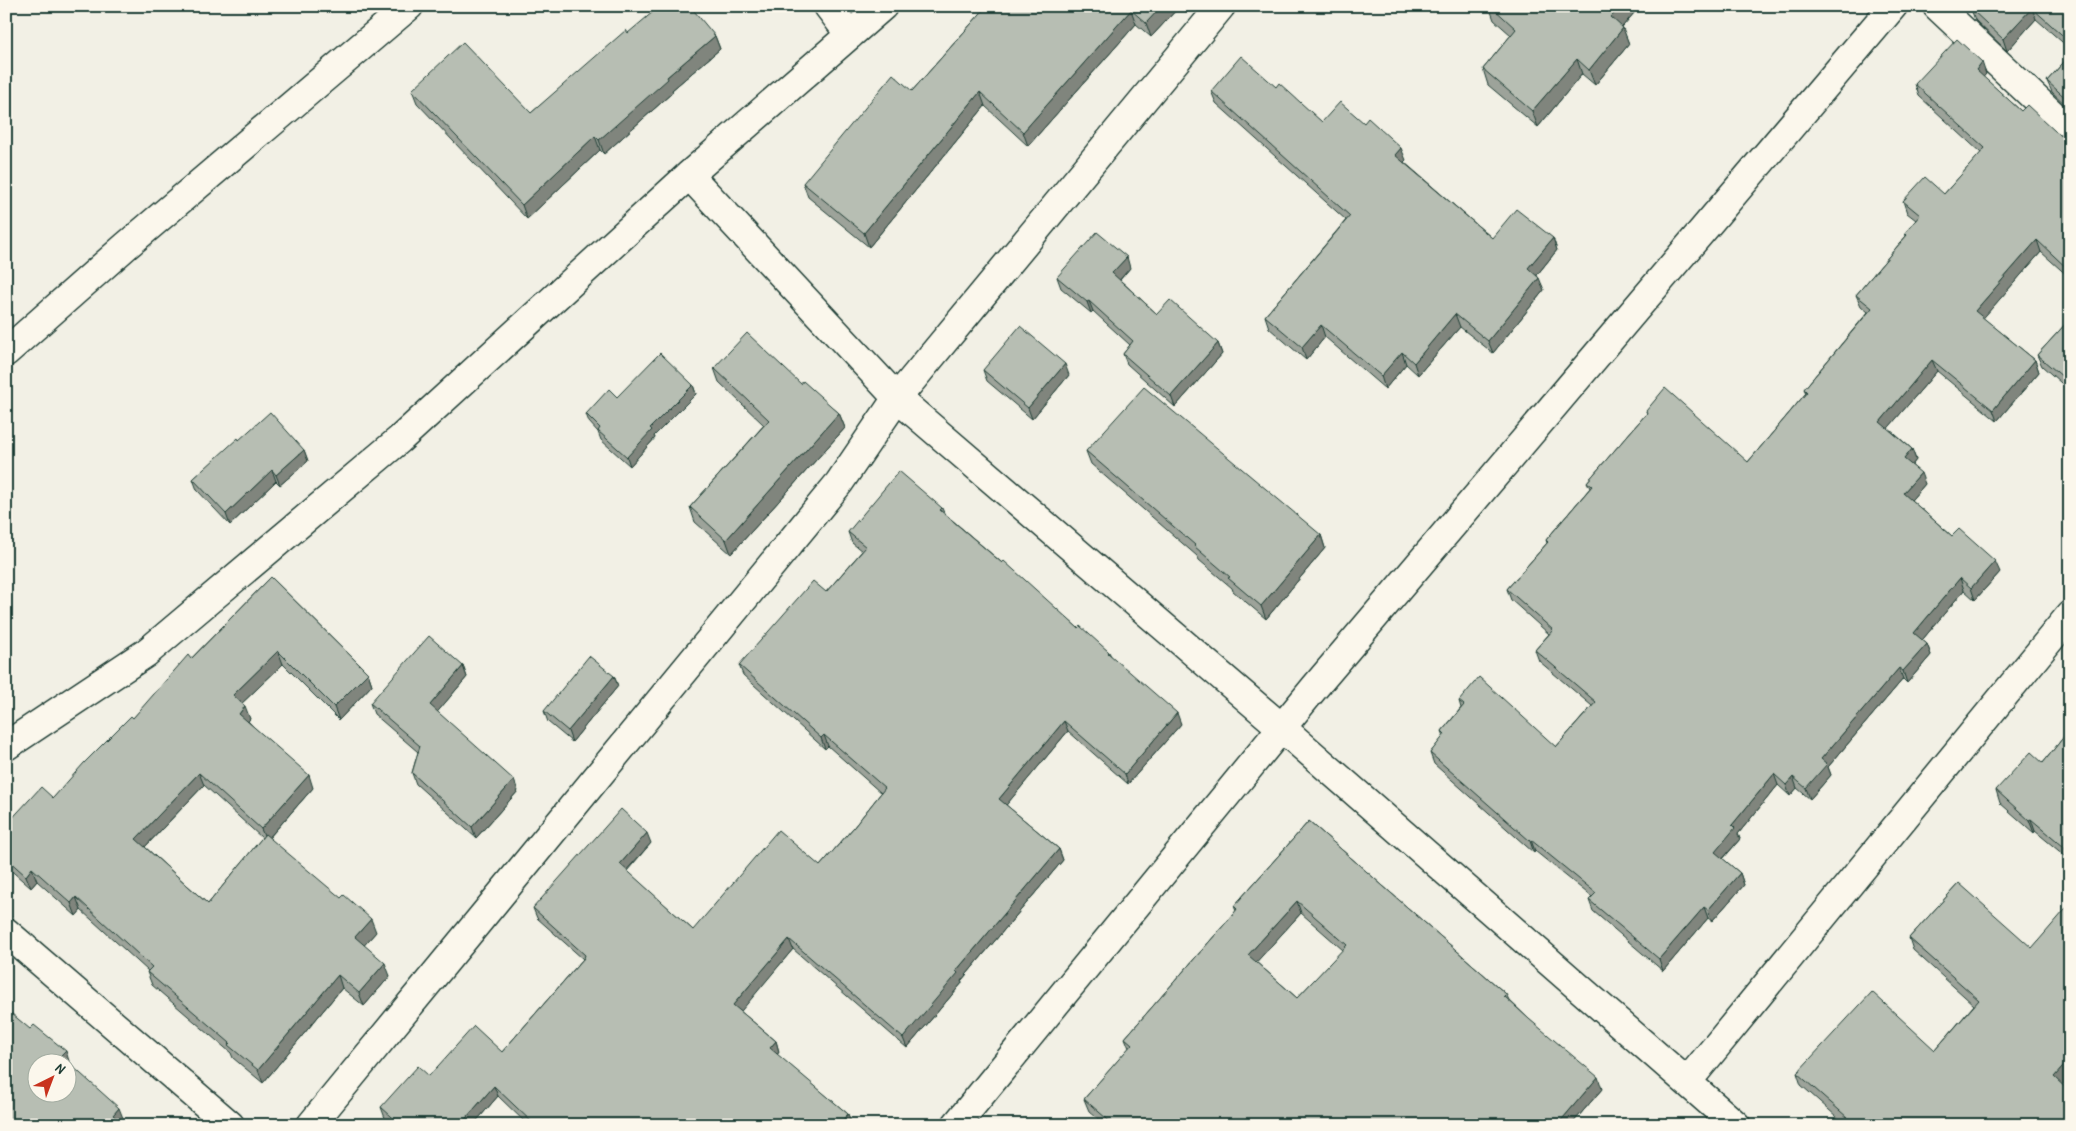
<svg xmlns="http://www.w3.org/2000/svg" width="2076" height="1131" viewBox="0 0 2076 1131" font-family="'Patrick Hand',sans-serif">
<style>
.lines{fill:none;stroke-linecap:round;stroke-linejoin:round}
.minor-casing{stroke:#1f3d34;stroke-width:31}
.minor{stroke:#fbf7ec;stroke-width:28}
.wall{fill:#9da39a;stroke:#1f3d34;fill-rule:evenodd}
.shaded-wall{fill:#80857d;stroke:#1f3d34}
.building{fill:#b7beb3;stroke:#1f3d34;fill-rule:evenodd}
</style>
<rect width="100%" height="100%" fill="#f2f0e5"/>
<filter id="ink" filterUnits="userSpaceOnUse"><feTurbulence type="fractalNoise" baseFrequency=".02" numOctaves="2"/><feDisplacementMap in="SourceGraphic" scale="10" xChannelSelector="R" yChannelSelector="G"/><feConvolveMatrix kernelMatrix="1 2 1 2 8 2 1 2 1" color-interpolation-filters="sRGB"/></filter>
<g filter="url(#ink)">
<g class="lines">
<defs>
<path id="minor" d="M 828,6 L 850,35
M 1937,6 L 2070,131
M 689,175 L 897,398 L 1282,728 L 1736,1125
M 6,352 L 126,246 L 409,6
M 6,746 L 146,653 L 399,440 L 689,175 L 883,6
M 6,932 L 230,1125
M 1687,1082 L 2070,615
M 311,1125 L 839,483 L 897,398 L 1221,6
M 956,1125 L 1315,687 L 1893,6"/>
</defs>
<use href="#minor" class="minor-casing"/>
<use href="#minor" class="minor"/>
</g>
<path class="wall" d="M 987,6 L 1179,7 L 1151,37 L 1136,24 L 1028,146 L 985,106 L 869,247 L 808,197 L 803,183 L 912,91 Z
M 1489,6 L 1640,6 L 1622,27 L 1629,44 L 1595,85 L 1582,74 L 1538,127 L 1488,85 L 1483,69 L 1511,35 L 1494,20 Z
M 2070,6 L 2070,49 L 2036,19 L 2007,51 L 1975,20 L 1971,9 Z
M 628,33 L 715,36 L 720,49 L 672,90 L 673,92 L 604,154 L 600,150 L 527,219 L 417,103 L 412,90 L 531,113 Z
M 2070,55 L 2070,109 L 2052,92 L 2047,81 Z
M 1986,74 L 1983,77 L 2021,111 L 2062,135 L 2070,135 L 2070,278 L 2041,252 L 1983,318 L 2035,360 L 2039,372 L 1997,421 L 1937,371 L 1888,428 L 1912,449 L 1916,460 L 1912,465 L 1925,484 L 1911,500 L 1952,536 L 2000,572 L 1975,600 L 1964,590 L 1922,640 L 1927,644 L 1931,655 L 1907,683 L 1903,679 L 1828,767 L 1831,775 L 1810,799 L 1797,788 L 1790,796 L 1778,785 L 1738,834 L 1740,839 L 1723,859 L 1740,873 L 1744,885 L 1712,921 L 1708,918 L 1663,971 L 1593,911 L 1589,900 L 1592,897 L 1535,851 L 1534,853 L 1434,764 L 1430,753 L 1444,736 L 1442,731 L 1461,708 L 1459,701 L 1556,747 L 1592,706 L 1539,661 L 1535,650 L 1549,634 L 1511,600 L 1507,589 L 1547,543 L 1546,540 L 1590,488 L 1587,482 L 1647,413 L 1646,411 L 1748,462 L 1806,393 L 1804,389 L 1868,312 L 1861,306 L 1856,295 L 1906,236 L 1905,233 L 1916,220 L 1907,213 L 1903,201 L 1944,194 L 1981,153 L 1919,96 L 1915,84 Z
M 1276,87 L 1322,122 L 1406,160 L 1404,162 L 1492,238 L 1553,238 L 1557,250 L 1537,275 L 1544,290 L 1493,353 L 1460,327 L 1418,375 L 1406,364 L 1385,389 L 1325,337 L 1306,360 L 1269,328 L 1265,316 L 1346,220 L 1216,103 L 1211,91 Z
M 1130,268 L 1120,280 L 1157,314 L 1218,343 L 1222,354 L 1175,407 L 1127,364 L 1123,354 L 1130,345 L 1093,311 L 1091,313 L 1061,288 L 1057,277 Z
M 2070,319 L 2070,391 L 2042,366 L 2037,355 Z
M 714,368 L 801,384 L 839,413 L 845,428 L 731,554 L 695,522 L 690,507 L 764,425 L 719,382 Z
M 983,370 L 1069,375 L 1032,419 L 987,381 Z
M 693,385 L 696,394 L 654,436 L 655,438 L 630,466 L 601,440 L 598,432 L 589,422 L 586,414 L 617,397 Z
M 239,440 L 304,450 L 308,461 L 280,485 L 276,481 L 230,525 L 197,490 L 193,479 Z
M 1086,451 L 1321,535 L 1325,548 L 1266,619 L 1233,591 L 1232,588 L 1199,560 L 1197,556 L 1091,464 Z
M 942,508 L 944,513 L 1078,628 L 1109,652 L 1111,656 L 1181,724 L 1128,784 L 1068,731 L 1006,805 L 1059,849 L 1063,860 L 961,981 L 962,983 L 907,1048 L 793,949 L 740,1011 L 776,1041 L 779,1052 L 777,1055 L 848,1114 L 852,1125 L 528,1125 L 498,1096 L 473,1125 L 393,1125 L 385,1118 L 381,1107 L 429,1076 L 502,1052 L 583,959 L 537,918 L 533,908 L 651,843 L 627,871 L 693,930 L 820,866 L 854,827 L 881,793 L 828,746 L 825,749 L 743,675 L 739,665 L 826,592 L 862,551 L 852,543 L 848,532 Z
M 271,577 L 368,673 L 372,685 L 339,720 L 283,664 L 242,703 L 250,719 L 248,721 L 313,788 L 269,838 L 376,932 L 364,945 L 390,976 L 364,1006 L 342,988 L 263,1083 L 233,1058 L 231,1053 L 152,985 L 147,972 L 148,971 L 81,910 L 76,916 L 37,881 L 31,888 L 6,866 L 6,825 L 53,798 L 133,718 ZM 204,785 L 262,838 L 208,904 L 145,847 Z
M 463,666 L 467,677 L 437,712 L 518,791 L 476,838 L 416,784 L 412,773 L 418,752 L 374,714 L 370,703 Z
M 614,676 L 618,686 L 572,742 L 548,722 L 544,711 Z
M 2070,729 L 2070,860 L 2035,831 L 2034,833 L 2000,803 L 1996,790 L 2043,763 Z
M 1309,821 L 1506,994 L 1509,1000 L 1602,1089 L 1571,1125 L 1105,1125 L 1089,1111 L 1084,1099 L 1129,1048 L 1125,1038 L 1231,917 L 1236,911 L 1234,906 ZM 1301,913 L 1343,950 L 1297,998 L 1256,962 Z
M 1959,883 L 2062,1085 L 2070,1125 L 1846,1125 L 1801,1085 L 1797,1073 L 1935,1050 L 1974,1005 L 1913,950 L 1909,938 Z"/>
<path class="shaded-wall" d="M 1161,6 L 1179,7 L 1151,37 L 1146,23 Z
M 1621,6 L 1640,6 L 1617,33 L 1611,17 Z
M 2032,8 L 2036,19 L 2007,51 L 2003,39 Z
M 1131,10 L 1136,24 L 1028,146 L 1023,132 Z
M 1623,28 L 1629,44 L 1595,85 L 1589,70 Z
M 715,36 L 720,49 L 672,90 L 673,92 L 604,154 L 599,140 L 667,77 Z
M 1577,59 L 1582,74 L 1538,127 L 1532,111 Z
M 1982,62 L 1986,74 L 1980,81 L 1976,70 Z
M 980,92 L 985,106 L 869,247 L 864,233 Z
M 595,136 L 600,150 L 527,219 L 522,205 Z
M 1401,148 L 1406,160 L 1399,167 L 1395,155 Z
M 1553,238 L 1557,250 L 1532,281 L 1528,268 Z
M 2037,240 L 2041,252 L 1979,323 L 1975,311 Z
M 1127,257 L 1130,268 L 1116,284 L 1112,273 Z
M 1539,278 L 1544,290 L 1493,353 L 1488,341 Z
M 1089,301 L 1093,311 L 1091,313 L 1087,302 Z
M 1455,314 L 1460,327 L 1418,375 L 1414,363 Z
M 1321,325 L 1325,337 L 1306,360 L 1302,347 Z
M 1218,343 L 1222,354 L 1175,407 L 1171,396 Z
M 1402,352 L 1406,364 L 1385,389 L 1381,376 Z
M 1932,360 L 1937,371 L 1884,433 L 1880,422 Z
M 2035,360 L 2039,372 L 1997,421 L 1993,410 Z
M 1065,364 L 1069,375 L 1032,419 L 1028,408 Z
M 693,385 L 696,394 L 654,436 L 655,438 L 630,466 L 627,457 L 650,428 Z
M 839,413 L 845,428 L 731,554 L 726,540 Z
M 1912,449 L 1916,460 L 1908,470 L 1904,459 Z
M 304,450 L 308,461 L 280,485 L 276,475 Z
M 272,470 L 276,481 L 230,525 L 226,514 Z
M 1921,473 L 1925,484 L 1907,505 L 1903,493 Z
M 1321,535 L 1325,548 L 1266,619 L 1261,606 Z
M 1995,561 L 2000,572 L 1975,600 L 1971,588 Z
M 1960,578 L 1964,590 L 1918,645 L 1914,633 Z
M 1927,644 L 1931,655 L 1907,683 L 1903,671 Z
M 278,651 L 283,664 L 237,708 L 233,695 Z
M 463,666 L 467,677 L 434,716 L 430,705 Z
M 1899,668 L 1903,679 L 1828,767 L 1831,775 L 1810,799 L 1806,788 L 1821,759 Z
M 368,673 L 372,685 L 339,720 L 334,707 Z
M 614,676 L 618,686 L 572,742 L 568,731 Z
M 245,706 L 250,719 L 244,726 L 239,714 Z
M 1177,713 L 1181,724 L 1128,784 L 1125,774 Z
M 1064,721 L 1068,731 L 1003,809 L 999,799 Z
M 824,735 L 828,746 L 825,749 L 821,738 Z
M 199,773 L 204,785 L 141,851 L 136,839 Z
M 1774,774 L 1778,785 L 1738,834 L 1740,839 L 1719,863 L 1715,852 L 1732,825 Z
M 309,775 L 313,788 L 266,841 L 261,829 Z
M 1793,777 L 1797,788 L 1790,796 L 1786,785 Z
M 514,780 L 518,791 L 476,838 L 472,827 Z
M 2031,819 L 2035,831 L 2034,833 L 2029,820 Z
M 647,833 L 651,843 L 623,874 L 620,864 Z
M 1531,840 L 1535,851 L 1534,853 L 1530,841 Z
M 1059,849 L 1063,860 L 961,981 L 962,983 L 907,1048 L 903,1038 L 956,971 Z
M 32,868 L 37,881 L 31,888 L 26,876 Z
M 1740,873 L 1744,885 L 1712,921 L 1708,910 Z
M 76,897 L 81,910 L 76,916 L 71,903 Z
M 1297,901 L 1301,913 L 1252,967 L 1248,955 Z
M 1704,907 L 1708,918 L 1663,971 L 1659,959 Z
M 371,919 L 376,932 L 360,950 L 355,937 Z
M 789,939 L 793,949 L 737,1016 L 733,1005 Z
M 385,963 L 390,976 L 364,1006 L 359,993 Z
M 338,975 L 342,988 L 263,1083 L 258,1070 Z
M 776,1041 L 779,1052 L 774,1059 L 770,1048 Z
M 66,1051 L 69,1061 L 68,1064 L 61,1056 Z
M 2070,1059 L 2070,1076 L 2058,1090 L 2054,1077 Z
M 1598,1077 L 1602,1089 L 1571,1125 L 1557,1125 Z
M 494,1086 L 498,1096 L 473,1125 L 460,1125 Z
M 119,1108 L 123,1118 L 118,1125 L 113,1115 Z
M 848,1114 L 852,1125 L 838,1125 Z"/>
<path class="building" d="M 660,6 L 690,6 L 715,36 L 667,77 L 668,79 L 599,140 L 595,136 L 522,205 L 412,90 L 463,42 L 531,113 L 626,30 L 628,33 Z
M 987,6 L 1162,6 L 1146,23 L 1131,10 L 1023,132 L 980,92 L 864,233 L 803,183 L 893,74 L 912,91 Z
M 1491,6 L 1621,6 L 1611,17 L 1623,28 L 1589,70 L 1577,59 L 1532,111 L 1483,69 L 1516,29 Z
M 1973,6 L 2070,6 L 2070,42 L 2032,8 L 2003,39 L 1971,9 Z
M 1957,39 L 1982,62 L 1976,70 L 2021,111 L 2027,105 L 2055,131 L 2062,135 L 2070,135 L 2070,271 L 2037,240 L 1975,311 L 2035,360 L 1993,410 L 1932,360 L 1880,422 L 1912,449 L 1904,459 L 1921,473 L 1903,493 L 1952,536 L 1959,529 L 1995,561 L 1971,588 L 1960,578 L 1914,633 L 1927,644 L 1903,671 L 1899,668 L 1821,759 L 1827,764 L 1806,788 L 1793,777 L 1786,785 L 1774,774 L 1732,825 L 1735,828 L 1715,852 L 1740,873 L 1708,910 L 1704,907 L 1659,959 L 1589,900 L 1596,893 L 1531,840 L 1530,841 L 1430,753 L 1445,734 L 1442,731 L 1464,705 L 1459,701 L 1479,677 L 1556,747 L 1596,702 L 1535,650 L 1553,630 L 1507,589 L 1548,542 L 1546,540 L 1592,486 L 1587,482 L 1647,413 L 1646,411 L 1665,388 L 1748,462 L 1807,392 L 1804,389 L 1872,308 L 1856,295 L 1907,235 L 1905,233 L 1920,215 L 1903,201 L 1925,177 L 1944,194 L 1985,148 L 1915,84 Z
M 2070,55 L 2070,102 L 2047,81 Z
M 1241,56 L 1276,87 L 1279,83 L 1322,122 L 1340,102 L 1364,123 L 1368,118 L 1401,148 L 1395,155 L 1492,238 L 1516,209 L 1553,238 L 1528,268 L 1539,278 L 1488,341 L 1455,314 L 1414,363 L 1402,352 L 1381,376 L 1321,325 L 1302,347 L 1265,316 L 1350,216 L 1211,91 Z
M 1097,232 L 1127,257 L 1112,273 L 1157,314 L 1170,300 L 1218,343 L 1171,396 L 1123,354 L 1133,341 L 1089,301 L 1087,302 L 1057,277 Z
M 2070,319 L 2070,383 L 2037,355 Z
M 1020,326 L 1065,364 L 1028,408 L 983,370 Z
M 747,333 L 801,384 L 803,381 L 839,413 L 726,540 L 690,507 L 769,420 L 714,368 Z
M 660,353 L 693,385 L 650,428 L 652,430 L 627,457 L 598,431 L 600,428 L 586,414 L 609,389 L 617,397 Z
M 1144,387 L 1321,535 L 1261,606 L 1228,578 L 1230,577 L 1194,546 L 1195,545 L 1086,451 Z
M 270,412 L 304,450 L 276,475 L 272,470 L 226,514 L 193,479 L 238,438 L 239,440 Z
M 899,471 L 942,508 L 940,510 L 1002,563 L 1004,561 L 1078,628 L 1080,626 L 1109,652 L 1108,653 L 1177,713 L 1125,774 L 1064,721 L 999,799 L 1059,849 L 956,971 L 958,973 L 903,1038 L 789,939 L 733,1005 L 776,1041 L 770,1048 L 848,1114 L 838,1125 L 535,1125 L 494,1086 L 460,1125 L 401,1125 L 381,1107 L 418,1066 L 429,1076 L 474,1026 L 502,1052 L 584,958 L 585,955 L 533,908 L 621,809 L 647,833 L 620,864 L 693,930 L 778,830 L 820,866 L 854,827 L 885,788 L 824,735 L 821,738 L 739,665 L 813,581 L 826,592 L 866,547 L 848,532 Z
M 271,577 L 368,673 L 334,707 L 278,651 L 233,695 L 245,706 L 239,714 L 309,775 L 261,829 L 199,773 L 136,839 L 208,904 L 265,834 L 341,898 L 344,895 L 371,919 L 355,937 L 385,963 L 359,993 L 338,975 L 258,1070 L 228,1045 L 230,1043 L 147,972 L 152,967 L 76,897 L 71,903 L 32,868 L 26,876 L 6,858 L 6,825 L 41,787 L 53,798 L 84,763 L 131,716 L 133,718 L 188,655 L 191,659 Z
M 429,636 L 463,666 L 430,705 L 514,780 L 472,827 L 412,773 L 420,746 L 370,703 Z
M 589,656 L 614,676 L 568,731 L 544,711 Z
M 2070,729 L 2070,852 L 2031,819 L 2029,820 L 1996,790 L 2031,752 L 2043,763 Z
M 1309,821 L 1506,994 L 1504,996 L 1529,1019 L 1598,1077 L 1557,1125 L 1114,1125 L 1084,1099 L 1132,1044 L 1125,1038 L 1231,917 L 1237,909 L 1234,906 ZM 1297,901 L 1347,945 L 1297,998 L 1248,955 Z
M 1959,883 L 2032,948 L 2070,904 L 2070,1059 L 2054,1077 L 2070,1092 L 2070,1125 L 1856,1125 L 1797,1073 L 1872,992 L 1935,1050 L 1979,1000 L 1909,938 Z
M 6,1009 L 30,1029 L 34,1025 L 66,1051 L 61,1056 L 119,1108 L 113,1115 L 125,1125 L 6,1125 ZM 38,1064 L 68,1064 L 68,1094 L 38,1094 Z"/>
</g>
<rect width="2076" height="1131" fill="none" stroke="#fbf7ec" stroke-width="25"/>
<rect x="12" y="12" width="2051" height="1106" fill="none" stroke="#1f3d34" stroke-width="2" filter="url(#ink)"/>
<g transform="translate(52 1078) rotate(42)"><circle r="24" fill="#fbf7ec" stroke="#a3ada2"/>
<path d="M0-4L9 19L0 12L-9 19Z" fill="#c8321e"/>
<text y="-8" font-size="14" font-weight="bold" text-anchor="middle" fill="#1f3d34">N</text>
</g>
</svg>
